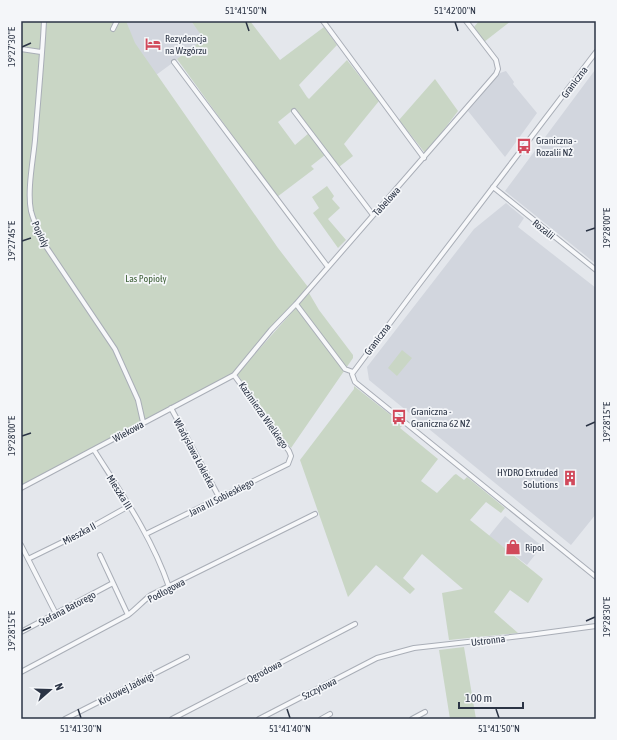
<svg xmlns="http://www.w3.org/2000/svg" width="617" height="740" viewBox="0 0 617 740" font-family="'Asap Condensed',sans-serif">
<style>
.built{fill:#d2d6de}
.green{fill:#c9d6c5}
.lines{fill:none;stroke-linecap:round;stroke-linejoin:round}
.minor-casing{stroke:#a9aeb7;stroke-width:6}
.minor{stroke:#f7f8fa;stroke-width:4}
.ticks{fill:none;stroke:#2b3445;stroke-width:1.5}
.labels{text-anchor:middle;stroke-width:3.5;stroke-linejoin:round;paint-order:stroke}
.poi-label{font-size:10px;fill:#2b3445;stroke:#f4f6f9;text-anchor:start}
.street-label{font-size:10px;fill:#2b3445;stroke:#f4f6f9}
.park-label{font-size:10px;fill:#3f6138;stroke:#f4f6f9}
.neatline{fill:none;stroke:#2b3445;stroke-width:1.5}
.ticks-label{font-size:10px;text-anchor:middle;fill:#2b3445}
</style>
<rect width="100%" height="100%" fill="#e4e7ec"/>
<path class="built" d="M 122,21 L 191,21 L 205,39 L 152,78 Z
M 595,70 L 596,71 L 596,264 L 505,191 Z
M 506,71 L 514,82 L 513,84 L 537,113 L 505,157 L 468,111 L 500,73 Z
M 506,203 L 524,218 L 518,227 L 596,288 L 596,514 L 571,545 L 369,380 L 367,367 L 474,229 Z
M 505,516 L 542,546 L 527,565 L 489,536 Z"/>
<path class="green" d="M 21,21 L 126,21 L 135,43 L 278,248 L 308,287 L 237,374 L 309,293 L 319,310 L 353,355 L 353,358 L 291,448 L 237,374 L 21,491 Z
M 191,21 L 250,21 L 280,60 L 324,27 L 337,45 L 299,85 L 307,97 L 309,99 L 347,60 L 379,101 L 344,144 L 353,156 L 339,167 L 294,109 L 278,122 L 295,145 L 309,133 L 325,155 L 311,166 L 314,169 L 277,197 L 177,59 L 204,39 Z
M 479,21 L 511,21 L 484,42 L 474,27 Z
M 435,79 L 458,111 L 427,152 L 425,153 L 399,120 Z
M 327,186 L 334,196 L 332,199 L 340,208 L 328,219 L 346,240 L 338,248 L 313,213 L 319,208 L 312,197 Z
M 402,350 L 412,358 L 397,376 L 388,368 Z
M 354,386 L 392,416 L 391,418 L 401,424 L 402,426 L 400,428 L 438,459 L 421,481 L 437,493 L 454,475 L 456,474 L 464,480 L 467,477 L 505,508 L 501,513 L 486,502 L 470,520 L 543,579 L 528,603 L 510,590 L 494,612 L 518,633 L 449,640 L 442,593 L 463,589 L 422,554 L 403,578 L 415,589 L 410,594 L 376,565 L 348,597 L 300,460 L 354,389 Z
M 464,647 L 476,719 L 450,719 L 439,650 Z"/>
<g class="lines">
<defs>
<path id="minor" d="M 44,21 C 42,61 38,101 35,140 C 33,161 27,191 31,211 C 34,223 40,234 45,245 L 115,349 L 138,400 L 143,422
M 323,21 L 424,158
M 113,29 L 117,21
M 21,49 L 41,52
M 596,52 L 414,291 L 352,374 L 355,382 L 596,577
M 174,62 L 328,267
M 294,111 L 373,215
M 493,187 L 596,270
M 296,304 L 345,369 L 353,372
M 171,408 L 219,497
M 94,450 C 122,494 152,537 169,587
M 21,488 L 234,375 L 271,330 L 296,304 L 496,74 L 498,69 L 496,60 L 466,21
M 146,534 L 288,464 L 291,456 L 289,451 L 234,375
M 21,545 L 56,614
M 100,555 L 128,615
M 28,559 L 77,535 L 129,506
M 21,632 L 113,583
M 21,672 L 128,615 C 136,609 143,601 151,595 L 315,514
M 65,719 L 187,657
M 172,719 L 355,624
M 259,719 L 377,658 L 414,648 L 529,635 L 596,626
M 321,719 L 330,714
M 412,719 L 425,712"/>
</defs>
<use href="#minor" class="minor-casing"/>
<use href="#minor" class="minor"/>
</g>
<path class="ticks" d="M 246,22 L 249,31M 455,22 L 458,31M 22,47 L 31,43M 586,231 L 595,228M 22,241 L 31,238M 586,426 L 595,422M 22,436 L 31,433M 586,621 L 595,617M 22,631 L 31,627M 78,709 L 81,718M 287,709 L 290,718M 496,709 L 499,718"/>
<defs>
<symbol id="hotel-bare" viewBox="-9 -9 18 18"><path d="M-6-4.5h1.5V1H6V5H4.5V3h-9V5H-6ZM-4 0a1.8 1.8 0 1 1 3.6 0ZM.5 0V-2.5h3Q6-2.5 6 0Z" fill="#d1495b" stroke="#f4f6f9" stroke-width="2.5" paint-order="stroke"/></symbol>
<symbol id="bus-bare" viewBox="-9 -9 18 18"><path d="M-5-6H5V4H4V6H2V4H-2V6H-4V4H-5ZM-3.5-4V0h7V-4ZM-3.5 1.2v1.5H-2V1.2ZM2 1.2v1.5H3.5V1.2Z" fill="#d1495b" stroke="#f4f6f9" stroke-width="2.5" paint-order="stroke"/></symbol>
<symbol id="building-bare" viewBox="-9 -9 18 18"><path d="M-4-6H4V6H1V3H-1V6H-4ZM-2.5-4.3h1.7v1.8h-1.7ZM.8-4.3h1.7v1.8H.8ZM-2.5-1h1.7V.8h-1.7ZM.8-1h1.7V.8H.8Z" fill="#d1495b" stroke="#f4f6f9" stroke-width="2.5" paint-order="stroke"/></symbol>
<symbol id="shop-bare" viewBox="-9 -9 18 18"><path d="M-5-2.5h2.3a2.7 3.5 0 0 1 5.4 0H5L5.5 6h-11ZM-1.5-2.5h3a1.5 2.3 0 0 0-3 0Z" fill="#d1495b" stroke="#f4f6f9" stroke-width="2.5" paint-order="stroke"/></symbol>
</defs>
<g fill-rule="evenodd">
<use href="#hotel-bare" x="142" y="33" width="22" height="22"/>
<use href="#bus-bare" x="513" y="135" width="22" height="22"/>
<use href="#bus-bare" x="388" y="406" width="22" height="22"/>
<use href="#building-bare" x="559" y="467" width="22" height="22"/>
<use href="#shop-bare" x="502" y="536" width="22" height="22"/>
</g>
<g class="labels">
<g class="poi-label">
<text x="165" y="42">Rezydencja<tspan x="165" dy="12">na Wzgórzu</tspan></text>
<text x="536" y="144">Graniczna -<tspan x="536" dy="12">Rozalii NŻ</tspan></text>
<text x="411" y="415">Graniczna -<tspan x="411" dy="12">Graniczna 62 NŻ</tspan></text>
<text x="558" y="476" text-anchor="end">HYDRO Extruded<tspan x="558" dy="12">Solutions</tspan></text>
<text x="525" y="551">Ripol</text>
</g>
<g class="street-label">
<text transform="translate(574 82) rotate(-53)" y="4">Graniczna</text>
<text transform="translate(386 201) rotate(-48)" y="4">Tabelowa</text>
<text transform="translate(544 229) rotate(39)" y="4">Rozalii</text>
<text transform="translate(41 234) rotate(65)" y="4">Popioły</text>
<text transform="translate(377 339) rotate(-53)" y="4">Graniczna</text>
<text transform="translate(264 415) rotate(55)" y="4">Kazimierza Wielkiego</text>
<text transform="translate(128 431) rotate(-29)" y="4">Wiekowa</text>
<text transform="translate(195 453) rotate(62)" y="4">Władysława Łokietka</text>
<text transform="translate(120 492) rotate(58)" y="4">Mieszka III</text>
<text transform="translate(221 497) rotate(-27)" y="4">Jana III Sobieskiego</text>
<text transform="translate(79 533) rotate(-28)" y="4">Mieszka II</text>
<text transform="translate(166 590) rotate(-28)" y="4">Podłogowa</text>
<text transform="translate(67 608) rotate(-28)" y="4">Stefana Batorego</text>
<text transform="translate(488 640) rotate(-7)" y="4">Ustronna</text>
<text transform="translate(264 671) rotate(-28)" y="4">Ogrodowa</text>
<text transform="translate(126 688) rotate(-27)" y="4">Królowej Jadwigi</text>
<text transform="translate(319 688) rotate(-27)" y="4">Szczytowa</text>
</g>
<g class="park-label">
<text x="146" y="282">Las Popioły</text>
</g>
</g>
<rect width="617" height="740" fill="none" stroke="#f4f6f9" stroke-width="44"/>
<g transform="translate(50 690) rotate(70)" stroke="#f4f6f9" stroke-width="3" paint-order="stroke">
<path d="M0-3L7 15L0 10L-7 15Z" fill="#2b3445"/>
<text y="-6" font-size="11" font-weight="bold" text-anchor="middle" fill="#2b3445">N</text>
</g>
<path d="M459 702v6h64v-6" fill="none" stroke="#2b3445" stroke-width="2"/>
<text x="465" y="702" font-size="12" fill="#2b3445" stroke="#f4f6f9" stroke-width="3" paint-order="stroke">100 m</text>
<rect x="22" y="22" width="573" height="696" class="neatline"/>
<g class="ticks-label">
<text x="246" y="14">51°41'50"N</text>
<text x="455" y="14">51°42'00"N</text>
<text transform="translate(11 47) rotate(-90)" y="4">19°27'30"E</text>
<text transform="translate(606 228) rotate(-90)" y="4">19°28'00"E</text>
<text transform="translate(11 241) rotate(-90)" y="4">19°27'45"E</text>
<text transform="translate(606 422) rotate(-90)" y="4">19°28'15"E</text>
<text transform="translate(11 436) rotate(-90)" y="4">19°28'00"E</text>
<text transform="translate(606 617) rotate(-90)" y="4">19°28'30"E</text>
<text transform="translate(11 631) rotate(-90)" y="4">19°28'15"E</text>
<text x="81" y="732">51°41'30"N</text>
<text x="290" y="732">51°41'40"N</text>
<text x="499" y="732">51°41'50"N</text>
</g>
</svg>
